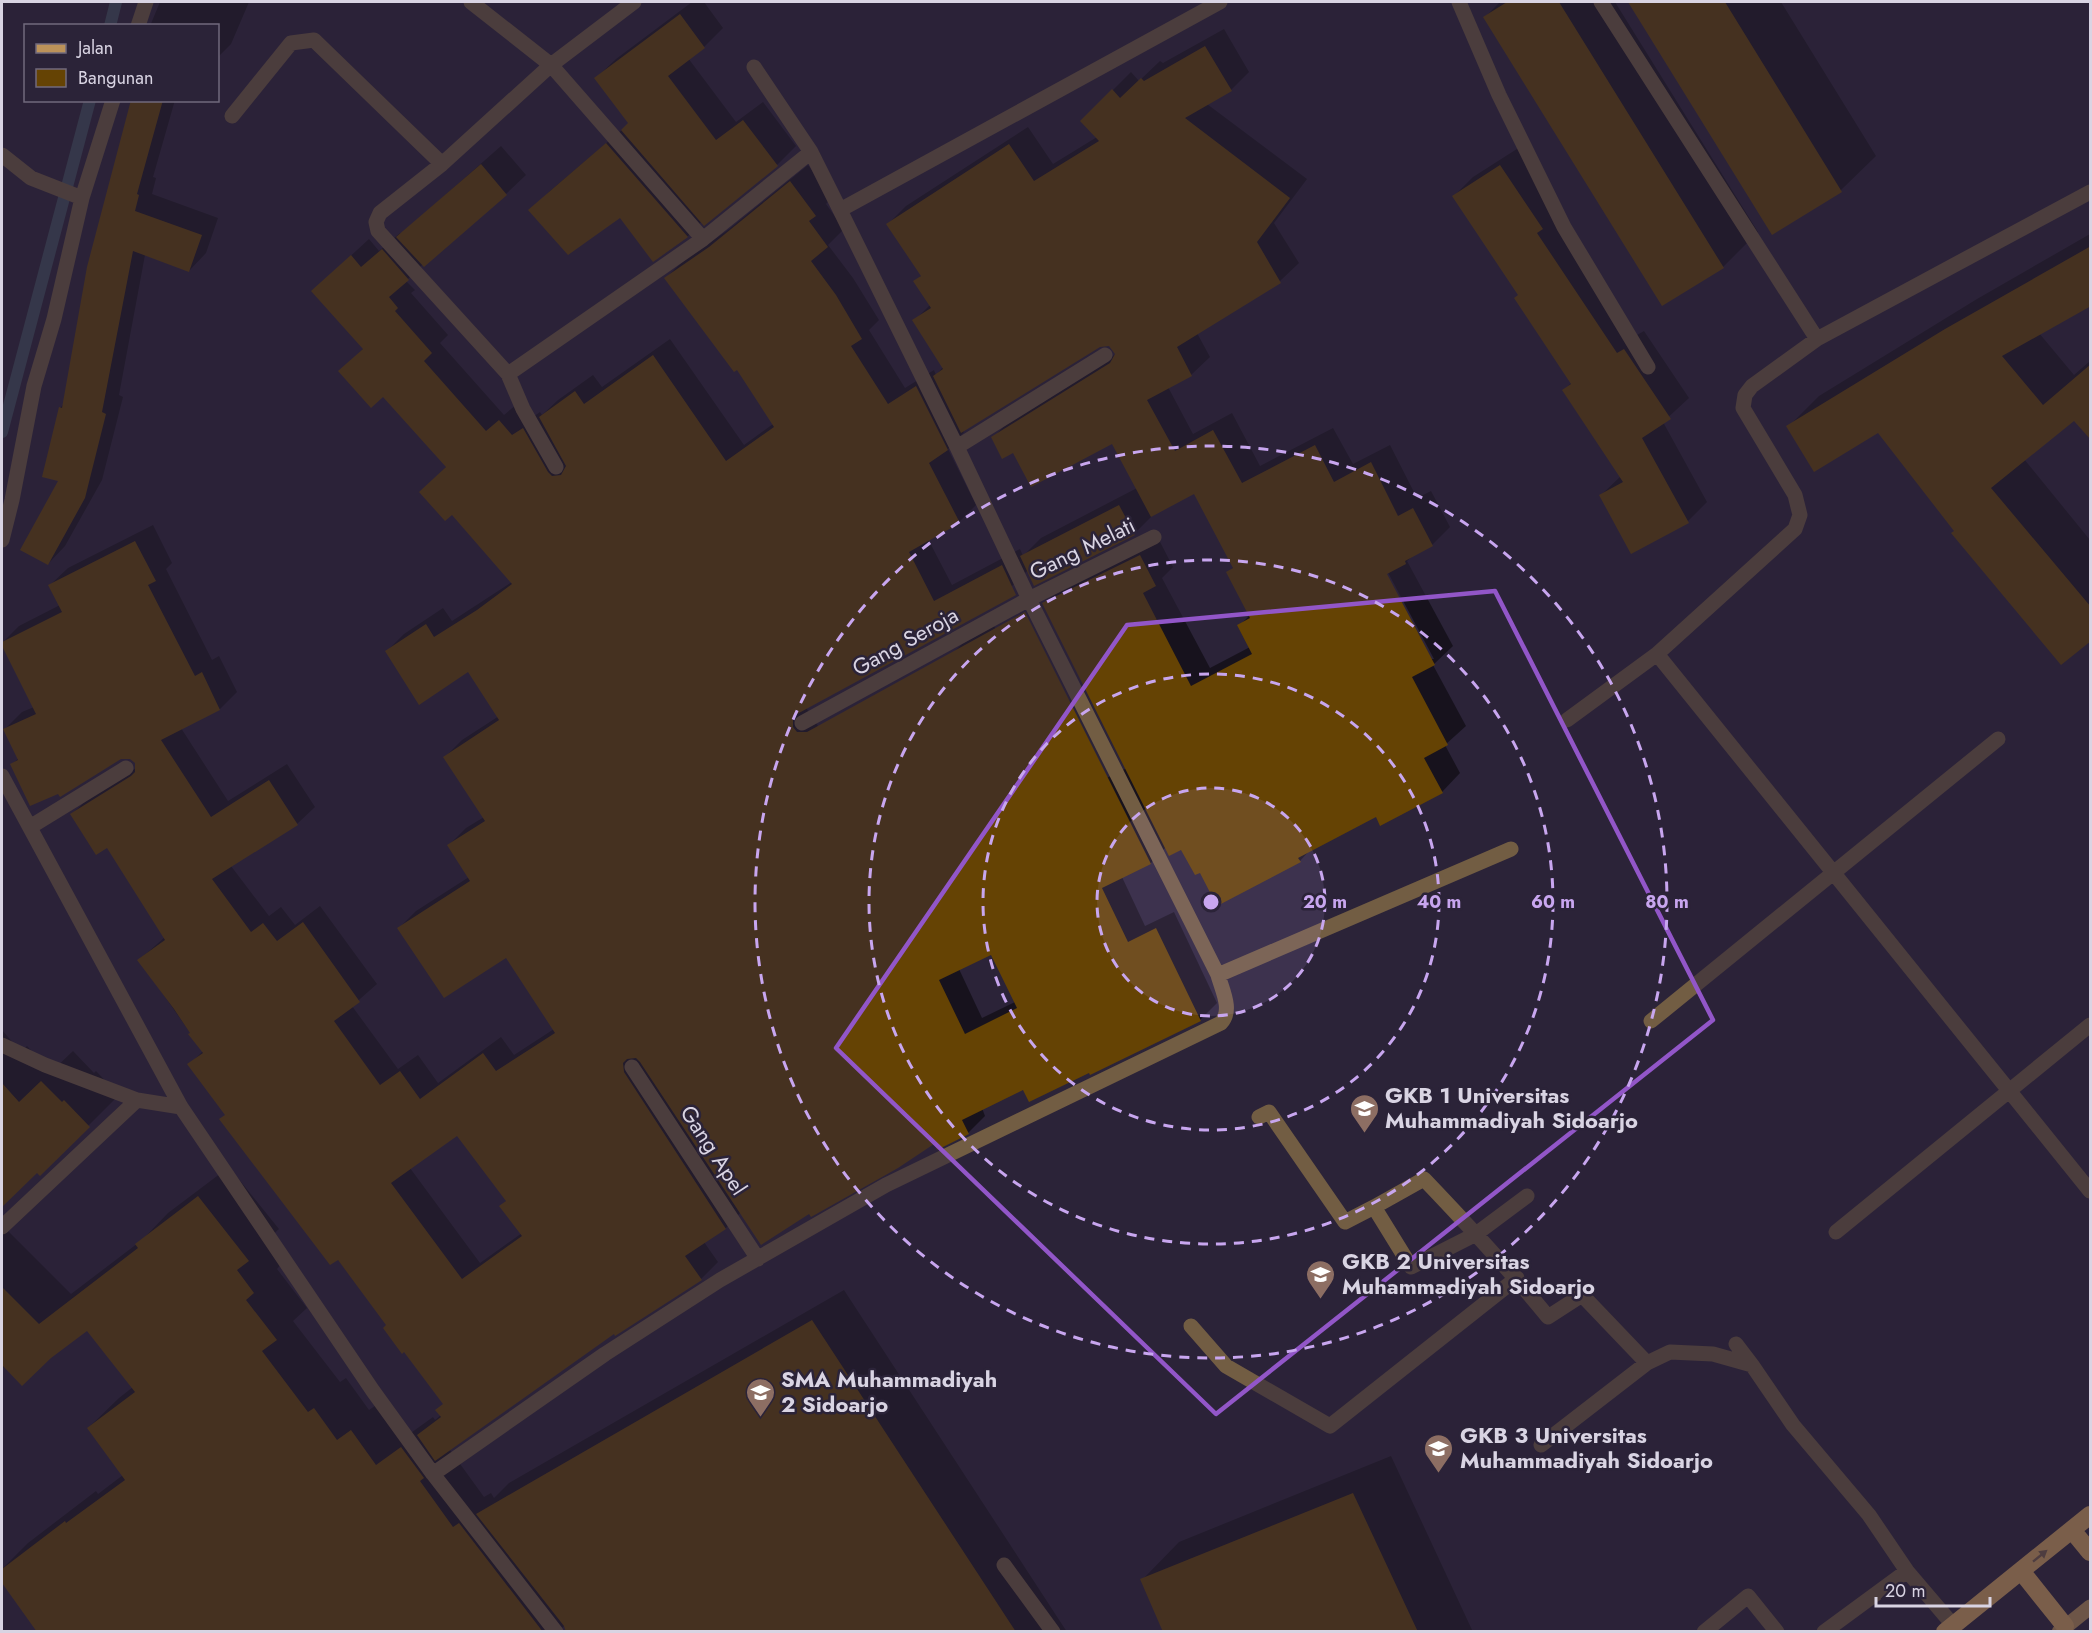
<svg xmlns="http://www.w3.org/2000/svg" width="2092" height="1633" viewBox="0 0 2092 1633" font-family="Jost,sans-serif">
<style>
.shadow{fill:#0007;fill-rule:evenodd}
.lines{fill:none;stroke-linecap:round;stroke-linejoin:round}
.stream{stroke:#41515f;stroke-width:12}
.building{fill:#654304;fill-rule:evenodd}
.minor{stroke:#725d43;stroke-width:15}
.major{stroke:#bc9259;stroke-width:15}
.highway{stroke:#d9a761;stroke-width:18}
.oneway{fill:#795e4a}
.marked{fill:none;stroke:#9256c8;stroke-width:4.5;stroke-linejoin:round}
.ring{fill:none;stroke:#c8a6ef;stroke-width:3;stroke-dasharray:10 8}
.labels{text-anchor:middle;stroke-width:5;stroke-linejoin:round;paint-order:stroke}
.street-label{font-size:22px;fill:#d9d4e3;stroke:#2b2338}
.poi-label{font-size:22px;font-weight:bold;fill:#d9d4e3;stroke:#2b2338;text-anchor:start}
.centre{fill:#c8a6ef;stroke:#2b2338;stroke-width:3}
.ring-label{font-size:18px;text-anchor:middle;font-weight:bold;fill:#c8a6ef;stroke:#2b2338;stroke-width:5;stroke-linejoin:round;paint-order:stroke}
</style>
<rect width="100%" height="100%" fill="#2b2338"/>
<path class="shadow" d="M 160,2 L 249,2 L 231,44 L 218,57 L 218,26 L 150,26 Z
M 692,2 L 704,2 L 723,28 L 704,47 L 688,58 L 736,122 L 763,102 L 796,146 L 777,165 L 704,223 L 702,221 L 688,236 L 653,260 L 620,216 L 531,210 L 550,191 L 630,123 L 596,78 L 616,59 Z
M 1500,2 L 1615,2 L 1758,232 L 1723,267 L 1485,17 Z
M 1630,2 L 1781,2 L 1876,156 L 1841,190 L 1772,233 Z
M 1224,29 L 1249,72 L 1231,90 L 1207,104 L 1307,179 L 1274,223 L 1299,263 L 1280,281 L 1197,333 L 1210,357 L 1191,375 L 1168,387 L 1193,434 L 1232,413 L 1260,466 L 1333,428 L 1353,464 L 1390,445 L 1417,498 L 1431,491 L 1450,527 L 1432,545 L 1414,555 L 1407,561 L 1453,646 L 1433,665 L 1466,726 L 1445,745 L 1460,773 L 1442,792 L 1376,815 L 1311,849 L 1300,861 L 1200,871 L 1182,848 L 1166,847 L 1151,863 L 1122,877 L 1145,926 L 1174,912 L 1217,1003 L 1200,1020 L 1090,1071 L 1024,1088 L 982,1108 L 985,1116 L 968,1133 L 935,1142 L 810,1212 L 741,1212 L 726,1228 L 704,1242 L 718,1262 L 701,1279 L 614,1332 L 450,1450 L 484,1497 L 491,1493 L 494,1498 L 509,1483 L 844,1290 L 1067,1632 L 567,1632 L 565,1625 L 558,1632 L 38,1632 L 2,1581 L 2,1569 L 28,1543 L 96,1491 L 98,1494 L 123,1475 L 88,1428 L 119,1398 L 133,1387 L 87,1329 L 2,1368 L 2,1225 L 71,1294 L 142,1240 L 168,1213 L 229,1167 L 279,1229 L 268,1239 L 284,1261 L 277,1269 L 307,1308 L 293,1321 L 340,1382 L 346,1378 L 369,1410 L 382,1401 L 408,1435 L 433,1417 L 435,1420 L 441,1415 L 444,1403 L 388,1325 L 189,1065 L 203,1051 L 139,960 L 165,937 L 107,846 L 72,814 L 90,797 L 136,768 L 136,763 L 131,758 L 12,764 L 19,758 L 5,729 L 22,712 L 34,707 L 2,643 L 19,626 L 60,605 L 50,585 L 68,568 L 153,525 L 172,563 L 166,569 L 212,660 L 219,656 L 237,692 L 220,709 L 181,728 L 228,801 L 287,764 L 315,807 L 297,824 L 231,866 L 269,916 L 281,907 L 295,925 L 320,906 L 377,984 L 352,1006 L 398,1069 L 418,1055 L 438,1083 L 501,1037 L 514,1055 L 554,1029 L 507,956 L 399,928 L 416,911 L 469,877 L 449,845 L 466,828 L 484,817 L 445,757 L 462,740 L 499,716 L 469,670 L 387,651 L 404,634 L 443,608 L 452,621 L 512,582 L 452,513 L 421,492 L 447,466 L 383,395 L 340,371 L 364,348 L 331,274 L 369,239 L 379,251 L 400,233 L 401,234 L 501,146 L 526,175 L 506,194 L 424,265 L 423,264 L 406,281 L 415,290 L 411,293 L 448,335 L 440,343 L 504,415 L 517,404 L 530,419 L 540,412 L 542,415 L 558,400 L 593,375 L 602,387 L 670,339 L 744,445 L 773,424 L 737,368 L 666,278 L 683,261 L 728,230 L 808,165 L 832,197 L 826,204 L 844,229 L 828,245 L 853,278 L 879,320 L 869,330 L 905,388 L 934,370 L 936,375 L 943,367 L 914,321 L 931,304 L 915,281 L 922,275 L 888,224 L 906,206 L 1028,127 L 1053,164 L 1097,137 L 1082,121 L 1131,72 L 1139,81 L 1160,61 L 1163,63 ZM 1099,345 L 1110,345 L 1116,354 L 1011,419 L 993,438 L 1013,451 L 1113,442 L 1137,488 L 1041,538 L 1023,556 L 1020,549 L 952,585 L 928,539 L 959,522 L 976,505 L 948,449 L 964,432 L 963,430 ZM 1195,492 L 1234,566 L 1228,573 L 1250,615 L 1239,626 L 1250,647 L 1210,668 L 1162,578 L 1173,567 L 1158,538 L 1064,585 L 1045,603 L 1127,768 L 1076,793 L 831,746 L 805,706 L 1012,586 L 1028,570 L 1134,534 L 1153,515 ZM 1385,567 L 1434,659 L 1431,659 L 1382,568 ZM 991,953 L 1015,1002 L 982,1018 L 959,969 ZM 457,1133 L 507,1200 L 501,1206 L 522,1233 L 480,1263 L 410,1168 Z
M 126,100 L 175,100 L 153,177 L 156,178 L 152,194 L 218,218 L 206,253 L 189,271 L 145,255 L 119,395 L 123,397 L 102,480 L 65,546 L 48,564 L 60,480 L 60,408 L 64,404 L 132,103 Z
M 1520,147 L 1637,335 L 1644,331 L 1689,398 L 1663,422 L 1707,502 L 1688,521 L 1601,495 L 1621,476 L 1563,391 L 1572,382 L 1519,294 L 1454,196 L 1473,177 Z
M 2090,234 L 2090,304 L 2039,333 L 2074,375 L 2090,361 L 2090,423 L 2074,419 L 2024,459 L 2090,540 L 2090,639 L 1956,530 L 1879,431 L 1788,427 L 1819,396 L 1977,299 Z
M 994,626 L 1002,640 L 953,653 L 962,644 Z
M 2,1030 L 21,1052 L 27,1046 L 51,1072 L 73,1051 L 94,1073 L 96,1071 L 119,1095 L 40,1174 L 37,1171 L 2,1205 Z
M 1391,1456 L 1473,1632 L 1165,1632 L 1142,1580 L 1179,1542 Z"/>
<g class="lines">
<path class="stream" d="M 110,26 L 116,2
M 2,432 L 90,100"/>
</g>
<path class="building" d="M 1507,2 L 1559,2 L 1724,268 L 1662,306 L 1483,17 Z
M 1628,2 L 1725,2 L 1842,192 L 1772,235 Z
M 680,14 L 705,48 L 668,76 L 716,140 L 743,120 L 778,166 L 704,226 L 621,130 L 628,123 L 594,78 Z
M 1205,46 L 1232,91 L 1185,118 L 1290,198 L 1257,242 L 1281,283 L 1177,347 L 1192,376 L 1147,400 L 1175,451 L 1213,430 L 1242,483 L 1315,445 L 1334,482 L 1371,462 L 1398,516 L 1413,508 L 1433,546 L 1405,561 L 1406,564 L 1387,574 L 1435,665 L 1412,677 L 1448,745 L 1424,758 L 1443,793 L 1380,826 L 1376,817 L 1298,858 L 1301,862 L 1217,906 L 1200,873 L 1195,875 L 1181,850 L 1169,856 L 1042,603 L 1140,555 L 1156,586 L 1143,593 L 1191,686 L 1252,654 L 1237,625 L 1250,618 L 1226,572 L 1233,568 L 1194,494 L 1151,517 L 1112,444 L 1031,487 L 1013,453 L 1002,459 L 991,437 L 1110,363 L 1115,354 L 1109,346 L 1100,347 L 961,433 L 933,376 L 943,369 L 912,320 L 931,308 L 913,281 L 921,276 L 886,224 L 1009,144 L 1034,181 L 1099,141 L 1080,121 L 1112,89 L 1120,98 L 1141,78 L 1144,81 Z
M 131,100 L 163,100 L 137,194 L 139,195 L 135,211 L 202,235 L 189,272 L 133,251 L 102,412 L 106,414 L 85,498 L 48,565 L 20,550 L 58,481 L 42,477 L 59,407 L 62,408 L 87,267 Z
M 606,143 L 688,237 L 653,262 L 620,218 L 568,255 L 528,210 Z
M 481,164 L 507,195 L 424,267 L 396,237 Z
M 1500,165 L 1543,229 L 1537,233 L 1617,353 L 1624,349 L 1671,419 L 1642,438 L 1689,523 L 1631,554 L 1599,495 L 1623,482 L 1562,390 L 1571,384 L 1514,298 L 1518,295 L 1452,196 Z
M 790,181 L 816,216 L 809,221 L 828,247 L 811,261 L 836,295 L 862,339 L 851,346 L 888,404 L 916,386 L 948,450 L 929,463 L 960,523 L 909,552 L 934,601 L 1002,565 L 1016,595 L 797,714 L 793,718 L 793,727 L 797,732 L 807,732 L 1025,612 L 1151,864 L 1102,888 L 1128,942 L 1156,928 L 1201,1021 L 1090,1075 L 1089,1073 L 1029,1102 L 1023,1090 L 962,1120 L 969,1134 L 937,1150 L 934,1144 L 898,1168 L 811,1217 L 809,1214 L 761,1245 L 640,1062 L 636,1058 L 627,1059 L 623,1063 L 624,1072 L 726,1229 L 685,1256 L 702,1280 L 615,1336 L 614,1334 L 435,1461 L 417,1435 L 441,1417 L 435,1410 L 443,1404 L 404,1352 L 402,1354 L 383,1328 L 386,1325 L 338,1260 L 330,1265 L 219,1119 L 225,1115 L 187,1064 L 203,1053 L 188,1034 L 190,1033 L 174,1009 L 137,960 L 165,940 L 107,848 L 96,855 L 70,814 L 131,776 L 135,772 L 135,763 L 130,759 L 121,759 L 60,797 L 58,794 L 30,806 L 10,764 L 18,760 L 3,729 L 36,714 L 2,646 L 2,642 L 62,612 L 48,585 L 135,541 L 156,581 L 148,585 L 195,676 L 202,672 L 220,710 L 161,740 L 211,817 L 269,780 L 298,825 L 212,879 L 251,932 L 263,923 L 277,941 L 303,922 L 360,1002 L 334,1021 L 380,1085 L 400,1071 L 420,1099 L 483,1053 L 496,1071 L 555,1033 L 506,958 L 444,998 L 397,928 L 470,881 L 447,845 L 485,821 L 443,757 L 499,720 L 468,672 L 419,705 L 385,651 L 426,624 L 434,637 L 477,610 L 512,584 L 452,515 L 445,521 L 419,492 L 446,467 L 383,397 L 371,408 L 338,371 L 363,349 L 311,291 L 351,255 L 361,267 L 382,249 L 409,280 L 389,297 L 398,308 L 395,311 L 432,353 L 424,361 L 486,431 L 499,420 L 512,435 L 523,428 L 548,472 L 552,476 L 561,475 L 566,466 L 539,417 L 575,391 L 584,404 L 653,355 L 726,461 L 774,427 L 737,370 L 734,372 L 664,278 L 709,247 ZM 991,955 L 1017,1008 L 965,1034 L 939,980 ZM 457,1136 L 506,1201 L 499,1206 L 522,1236 L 462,1279 L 391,1183 Z
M 2091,246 L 2091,306 L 2002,356 L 2043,405 L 2091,364 L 2091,440 L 2074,421 L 1991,488 L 2091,607 L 2091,641 L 2061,665 L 1951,533 L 1954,531 L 1878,433 L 1814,472 L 1786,426 L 1945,329 Z
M 1119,505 L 1135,535 L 1034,586 L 1020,556 Z
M 41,1081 L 62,1102 L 64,1100 L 90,1127 L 40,1176 L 37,1173 L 2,1207 L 2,1083 L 19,1102 Z
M 198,1196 L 249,1261 L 237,1270 L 254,1293 L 246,1300 L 277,1340 L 262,1351 L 308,1412 L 314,1408 L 337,1440 L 351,1430 L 376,1465 L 401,1447 L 424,1478 L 420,1481 L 453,1527 L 459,1523 L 543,1632 L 37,1632 L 2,1583 L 2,1569 L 65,1521 L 66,1523 L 125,1480 L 87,1428 L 135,1392 L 87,1331 L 51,1358 L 22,1386 L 2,1365 L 2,1287 L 39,1324 L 138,1248 L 135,1244 Z
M 812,1320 L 1016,1632 L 566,1632 L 564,1626 L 476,1514 Z
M 1353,1493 L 1418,1632 L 1163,1632 L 1140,1579 Z"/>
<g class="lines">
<path class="minor" d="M 471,2 L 551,65 L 442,164 L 380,213 L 376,222 L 378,231 L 508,374 L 703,239 L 811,152 L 754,67
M 634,2 L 551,65 L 703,239
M 1459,2 L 1499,95 L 1564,227 L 1648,367
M 1601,2 L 1817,339
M 138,26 L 146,2
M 232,116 L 291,43 L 314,40 L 442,164
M 811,152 L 840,210
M 2,155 L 31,178 L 82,198
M 2090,192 L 1817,339 L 1752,386 L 1745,395 L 1743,408 L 1795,495 L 1800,515 L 1795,529 L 1657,654 L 2090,1191
M 508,374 L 523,409 L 556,467
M 957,447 L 1105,355
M 2,540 L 12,500 L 34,386 L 54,319 L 82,198 L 113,100
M 1567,720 L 1657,654
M 802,723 L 1029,599 L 1154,537
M 2,776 L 181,1107 L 373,1391 L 433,1474 L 556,1632
M 30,827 L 126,768
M 1218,975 L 1511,849
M 1651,1021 L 1998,739
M 2,1045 L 45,1065 L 137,1100 L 181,1107
M 632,1067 L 758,1259
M 1259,1117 L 1269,1112 L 1345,1222 L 1374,1207
M 1527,1196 L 1476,1234 L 1411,1267 L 1374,1207 L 1424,1179 C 1467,1224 1509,1269 1548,1317 L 1582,1295 L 1647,1363
M 2,1227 L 137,1100
M 1836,1232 L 2090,1025
M 1191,1326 L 1226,1366 L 1330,1426 L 1517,1278
M 1736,1344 L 1752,1365
M 1541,1445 L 1647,1363 L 1670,1352 L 1713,1354 L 1752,1365 L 1793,1425 L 1869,1515 L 1907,1571 L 1953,1625
M 433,1474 L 605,1354 L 720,1280 L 886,1185 L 1221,1023 C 1233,1010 1222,990 1218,975 L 1029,599 L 957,447 L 840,210 L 1220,2
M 1004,1565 L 1053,1632
M 1704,1632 L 1748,1596 L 1777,1632
M 1824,1632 L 1907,1571"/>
<path class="major" d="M 2059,1632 L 2090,1607"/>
<path class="highway" d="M 2072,1530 L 2090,1552
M 2021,1571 L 2065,1626
M 1945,1632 L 2090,1515"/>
</g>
<defs><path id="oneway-solid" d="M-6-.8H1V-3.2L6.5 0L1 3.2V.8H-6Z" transform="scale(1.5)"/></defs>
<use class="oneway" href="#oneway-solid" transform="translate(2040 1556) rotate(-39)"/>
<path d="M0 0H2092V1633H0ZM 1495,591 L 1713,1020 L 1216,1414 L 836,1048 L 1127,625 Z" fill="#2b2338" fill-opacity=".55" fill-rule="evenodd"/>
<path class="marked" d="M 1495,591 L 1713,1020 L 1216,1414 L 836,1048 L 1127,625 Z"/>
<circle cx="1211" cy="902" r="114" fill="#c8a6ef" fill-opacity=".12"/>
<g class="ring">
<circle cx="1211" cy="902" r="114"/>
<circle cx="1211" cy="902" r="228"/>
<circle cx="1211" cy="902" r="342"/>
<circle cx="1211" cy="902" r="456"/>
</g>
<defs>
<symbol id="university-pin" viewBox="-11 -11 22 30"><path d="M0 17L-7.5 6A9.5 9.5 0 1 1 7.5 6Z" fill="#8d6e63" stroke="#2b2338"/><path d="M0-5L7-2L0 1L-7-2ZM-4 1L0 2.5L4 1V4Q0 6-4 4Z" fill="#fff"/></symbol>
<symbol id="school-pin" viewBox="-11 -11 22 30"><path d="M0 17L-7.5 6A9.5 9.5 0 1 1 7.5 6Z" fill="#8d6e63" stroke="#2b2338"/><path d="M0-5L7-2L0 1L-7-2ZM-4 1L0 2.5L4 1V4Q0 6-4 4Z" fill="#fff"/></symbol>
</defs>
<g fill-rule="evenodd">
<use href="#university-pin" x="1348" y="1092" width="33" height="45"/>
<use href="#university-pin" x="1304" y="1258" width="33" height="45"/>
<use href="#school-pin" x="744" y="1376" width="33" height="45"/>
<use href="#university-pin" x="1422" y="1432" width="33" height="45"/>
</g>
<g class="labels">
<g class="street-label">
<text transform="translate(1082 548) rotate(-26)" y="8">Gang Melati</text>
<text transform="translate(905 641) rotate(-29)" y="8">Gang Seroja</text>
<text transform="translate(714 1150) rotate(57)" y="8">Gang Apel</text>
</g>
<g class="poi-label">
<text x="1385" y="1103">GKB 1 Universitas<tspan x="1385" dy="25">Muhammadiyah Sidoarjo</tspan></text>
<text x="1342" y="1269">GKB 2 Universitas<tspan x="1342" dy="25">Muhammadiyah Sidoarjo</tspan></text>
<text x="781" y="1387">SMA Muhammadiyah<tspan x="781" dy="25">2 Sidoarjo</tspan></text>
<text x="1460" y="1443">GKB 3 Universitas<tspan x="1460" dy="25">Muhammadiyah Sidoarjo</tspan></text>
</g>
</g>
<circle cx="1211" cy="902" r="9" class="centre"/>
<g class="ring-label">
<text x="1325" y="908">20 m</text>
<text x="1439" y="908">40 m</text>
<text x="1553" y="908">60 m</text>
<text x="1667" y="908">80 m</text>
</g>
<rect width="2092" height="1633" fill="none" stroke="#d9d4e3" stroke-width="6"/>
<rect x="24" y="24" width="195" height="78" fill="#2b2338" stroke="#716a7c" stroke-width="1.5"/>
<rect x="36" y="44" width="30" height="9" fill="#bc9259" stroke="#716a7c" stroke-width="1.5"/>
<text x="78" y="54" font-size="18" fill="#d9d4e3">Jalan</text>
<rect x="36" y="69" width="30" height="18" fill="#654304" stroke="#716a7c" stroke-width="1.5"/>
<text x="78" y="84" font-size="18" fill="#d9d4e3">Bangunan</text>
<path d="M1876 1597v9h114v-9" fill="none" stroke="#d9d4e3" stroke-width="3"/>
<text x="1885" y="1597" font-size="18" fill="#d9d4e3" stroke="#2b2338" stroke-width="4.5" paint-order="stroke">20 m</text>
</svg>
